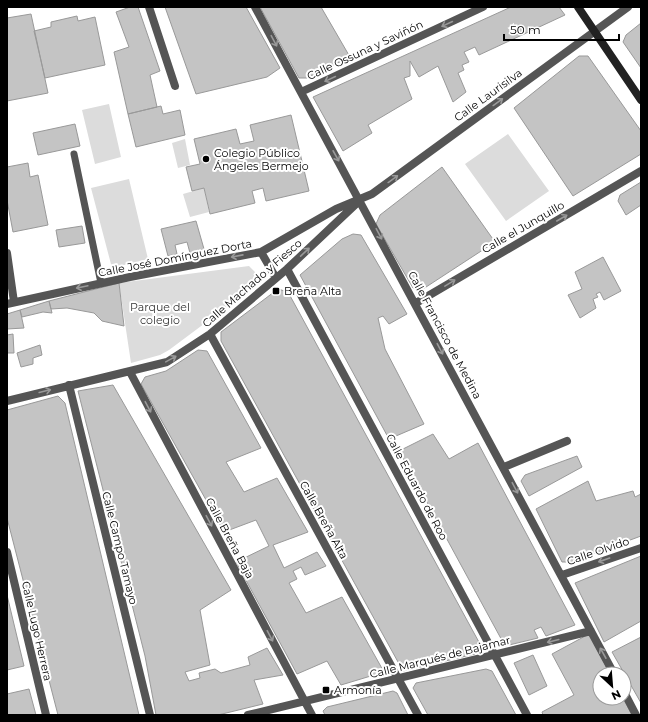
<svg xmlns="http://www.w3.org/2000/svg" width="648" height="722" viewBox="0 0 648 722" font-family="Montserrat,sans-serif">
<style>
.green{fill:#dcdcdc}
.building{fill:#c4c4c4;stroke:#999}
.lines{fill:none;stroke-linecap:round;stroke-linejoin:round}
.service{stroke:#555;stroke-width:7}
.minor{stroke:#555;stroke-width:8}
.secondary{stroke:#222;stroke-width:8}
.oneway{stroke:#999}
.poi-dot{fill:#000;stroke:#fff;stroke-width:1.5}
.labels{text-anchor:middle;stroke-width:4;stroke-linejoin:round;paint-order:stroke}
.street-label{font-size:11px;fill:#000;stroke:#fff}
.poi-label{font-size:11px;fill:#000;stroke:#fff;text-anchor:start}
.park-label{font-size:11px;fill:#333;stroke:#fff}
</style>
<rect width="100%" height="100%" fill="#fff"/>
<path class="green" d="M 109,104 L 121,157 L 95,164 L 82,110 Z
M 508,134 L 549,191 L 506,221 L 465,164 Z
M 185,139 L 190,165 L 178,168 L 172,143 Z
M 129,179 L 148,259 L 112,268 L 91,188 Z
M 204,188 L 209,212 L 190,217 L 183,194 Z
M 249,266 L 256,273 L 257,281 L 240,297 L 169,350 L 160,355 L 131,363 L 119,283 Z"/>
<path class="building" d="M 130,7 L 138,7 L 160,71 L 150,75 L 157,107 L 128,114 L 114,52 L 129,47 L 116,12 Z
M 165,7 L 246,7 L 280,68 L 267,77 L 196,94 Z
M 260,7 L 321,7 L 350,57 L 307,78 L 299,78 Z
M 511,7 L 559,7 L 565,15 L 479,55 L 475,47 L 464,52 L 469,62 L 462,65 L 464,70 L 458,73 L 466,92 L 453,102 L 438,66 L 419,77 L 410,61 L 410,76 L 404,78 L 412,99 L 368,125 L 372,133 L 343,151 L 313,97 Z
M 31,14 L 48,93 L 7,101 L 7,18 Z
M 77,16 L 78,21 L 95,17 L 105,65 L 45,78 L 34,31 L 51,27 L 51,22 Z
M 641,23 L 641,68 L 623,42 L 626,35 Z
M 579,56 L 588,56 L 641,131 L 641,154 L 573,196 L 514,108 Z
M 161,106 L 163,114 L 180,110 L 185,135 L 136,147 L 128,114 Z
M 291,115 L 309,191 L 266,201 L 263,188 L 252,191 L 255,203 L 210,214 L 204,188 L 192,191 L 186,167 L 200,164 L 194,139 L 236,129 L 240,144 L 254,141 L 250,125 Z
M 75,124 L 80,146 L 38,155 L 33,133 Z
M 28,163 L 30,177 L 38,175 L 48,225 L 13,232 L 7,200 L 7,167 Z
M 442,167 L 495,242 L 423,289 L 413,288 L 376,224 L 380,215 Z
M 641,182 L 641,205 L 626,215 L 618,201 L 620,195 Z
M 196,221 L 204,249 L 190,253 L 187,242 L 175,245 L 177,254 L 168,256 L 161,229 Z
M 82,226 L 85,243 L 59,247 L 56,230 Z
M 353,234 L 361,235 L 407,314 L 389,324 L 383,316 L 378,318 L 385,349 L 424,424 L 389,439 L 300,275 L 342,239 Z
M 603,257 L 621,291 L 604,300 L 600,292 L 596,294 L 598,297 L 593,299 L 596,308 L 580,318 L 568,295 L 582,289 L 575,272 Z
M 119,283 L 124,326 L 102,321 L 94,313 L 67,308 L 51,309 L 49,301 Z
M 278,289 L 288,292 L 480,644 L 475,654 L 403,671 L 221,341 L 221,332 Z
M 49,301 L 52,313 L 43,312 L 22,317 L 20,310 Z
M 20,310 L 24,328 L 7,329 L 7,314 Z
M 13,334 L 14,353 L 7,353 L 7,335 Z
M 40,345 L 42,355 L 33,358 L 33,364 L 21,367 L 17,353 Z
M 198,350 L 207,351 L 261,448 L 226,462 L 244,492 L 277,478 L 308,532 L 273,545 L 284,568 L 317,552 L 326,566 L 305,575 L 301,567 L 293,571 L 297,579 L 289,583 L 306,613 L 342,597 L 384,672 L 341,685 L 327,661 L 297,674 L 236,562 L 269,546 L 256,520 L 224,532 L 141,384 L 145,377 L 166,371 Z
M 113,385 L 231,590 L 200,610 L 210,665 L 185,672 L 189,681 L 200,678 L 199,673 L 215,669 L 221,673 L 250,665 L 248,657 L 267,648 L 283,675 L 254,680 L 263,704 L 218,715 L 156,715 L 145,656 L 78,391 Z
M 58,396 L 65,403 L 139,715 L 58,715 L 7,518 L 7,410 Z
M 433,434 L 449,459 L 478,443 L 575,625 L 546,636 L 541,627 L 534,630 L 538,638 L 505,646 L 399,451 Z
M 577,456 L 582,467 L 529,496 L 521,481 L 525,475 Z
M 588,481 L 596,501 L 633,491 L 635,497 L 641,494 L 641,536 L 571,562 L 562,562 L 536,509 Z
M 641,556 L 641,621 L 604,642 L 575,583 Z
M 7,595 L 24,666 L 7,670 Z
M 589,634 L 610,674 L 600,674 L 600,698 L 623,698 L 632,715 L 543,715 L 542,712 L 574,695 L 552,654 Z
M 641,637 L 641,703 L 612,652 Z
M 533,655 L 547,686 L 529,695 L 514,663 Z
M 486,669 L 492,671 L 516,715 L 428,715 L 413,688 L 416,683 Z
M 29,689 L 36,715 L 7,715 L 7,694 Z
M 393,691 L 397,693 L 408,715 L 325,715 L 323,711 L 327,707 Z"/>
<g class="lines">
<path class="service" d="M 74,154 L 101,283"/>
<path class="minor" d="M 149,7 L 175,86
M 255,7 L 614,674
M 301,92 L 483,7
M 261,252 L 276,278
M 7,253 L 14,302
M 287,269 L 527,715
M 416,303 L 641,171
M 7,304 L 130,277 L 261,252 L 336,209 L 372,194 L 628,7
M 210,334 L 418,715
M 130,372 L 312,715
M 69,385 L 150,715
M 7,401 L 167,362 L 210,334 L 287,269 L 357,203
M 504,467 L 567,441
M 7,552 L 46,715
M 562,575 L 641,548
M 624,692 L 636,715
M 248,715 L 591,631"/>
<path class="secondary" d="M 578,7 L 641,100"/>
</g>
<defs><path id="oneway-shaft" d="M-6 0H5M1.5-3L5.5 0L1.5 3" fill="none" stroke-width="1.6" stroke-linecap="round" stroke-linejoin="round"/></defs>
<g class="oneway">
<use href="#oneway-shaft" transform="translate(447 24) rotate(155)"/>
<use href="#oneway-shaft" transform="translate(274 41) rotate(62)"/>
<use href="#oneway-shaft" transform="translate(330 79) rotate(155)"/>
<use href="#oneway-shaft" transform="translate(498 102) rotate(-36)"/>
<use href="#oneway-shaft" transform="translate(336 156) rotate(61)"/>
<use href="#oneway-shaft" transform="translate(393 179) rotate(-36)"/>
<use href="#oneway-shaft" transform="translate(562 218) rotate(-30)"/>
<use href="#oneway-shaft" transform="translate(379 234) rotate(62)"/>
<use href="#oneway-shaft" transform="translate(305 252) rotate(-43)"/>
<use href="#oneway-shaft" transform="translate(237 256) rotate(169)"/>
<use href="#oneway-shaft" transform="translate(450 283) rotate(-31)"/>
<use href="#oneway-shaft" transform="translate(82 287) rotate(168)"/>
<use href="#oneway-shaft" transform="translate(440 349) rotate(62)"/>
<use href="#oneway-shaft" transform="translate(171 359) rotate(-29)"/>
<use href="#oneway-shaft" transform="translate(45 391) rotate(-14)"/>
<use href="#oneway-shaft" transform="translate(148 407) rotate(62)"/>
<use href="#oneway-shaft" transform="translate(515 488) rotate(62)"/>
<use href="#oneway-shaft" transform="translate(209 521) rotate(62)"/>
<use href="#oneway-shaft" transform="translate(604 560) rotate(161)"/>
<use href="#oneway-shaft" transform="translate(270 636) rotate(62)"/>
<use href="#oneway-shaft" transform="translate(553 641) rotate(166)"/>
<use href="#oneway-shaft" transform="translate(603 653) rotate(-119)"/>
</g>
<g class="poi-dot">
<circle cx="206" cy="159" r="4"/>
<rect x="272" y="287" width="8" height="8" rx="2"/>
<rect x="322" y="686" width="8" height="8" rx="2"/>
</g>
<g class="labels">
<g class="street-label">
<text transform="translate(365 50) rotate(-25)" y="4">Calle Ossuna y Saviñón</text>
<text transform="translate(488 95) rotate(-36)" y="4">Calle Laurisilva</text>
<text transform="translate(523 227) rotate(-30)" y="4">Calle el Junquillo</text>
<text transform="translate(175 258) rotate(-11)" y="4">Calle José Domínguez Dorta</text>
<text transform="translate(252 283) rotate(-41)" y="4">Calle Machado y Fiesco</text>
<text transform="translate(445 335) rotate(62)" y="4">Calle Francisco de Medina</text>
<text transform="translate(417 487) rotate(62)" y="4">Calle Eduardo de Roo</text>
<text transform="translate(324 520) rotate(61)" y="4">Calle Breña Alta</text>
<text transform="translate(230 538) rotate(62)" y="4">Calle Breña Baja</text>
<text transform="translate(120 548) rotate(76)" y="4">Calle Campo Tamayo</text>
<text transform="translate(598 551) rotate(-19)" y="4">Calle Olvido</text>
<text transform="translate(37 631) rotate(77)" y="4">Calle Lugo Herrera</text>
<text transform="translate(440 657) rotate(-14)" y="4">Calle Marqués de Bajamar</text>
</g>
<g class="poi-label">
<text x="214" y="157">Colegio Público<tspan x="214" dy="13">Ángeles Bermejo</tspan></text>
<text x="284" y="295">Breña Alta</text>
<text x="334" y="694">Armonía</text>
</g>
<g class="park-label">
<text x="160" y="311">Parque del<tspan x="160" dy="13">colegio</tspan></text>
</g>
</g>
<rect width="648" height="722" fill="none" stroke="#000000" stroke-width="16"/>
<g transform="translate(612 686) rotate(154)"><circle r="19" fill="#ffffff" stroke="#999999"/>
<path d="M0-3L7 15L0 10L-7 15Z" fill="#000000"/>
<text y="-6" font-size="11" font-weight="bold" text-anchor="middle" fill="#000000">N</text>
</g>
<path d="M504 34v6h115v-6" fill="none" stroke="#000000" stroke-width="2"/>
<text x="510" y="34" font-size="12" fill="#000000" stroke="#ffffff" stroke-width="3" paint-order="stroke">50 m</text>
</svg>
